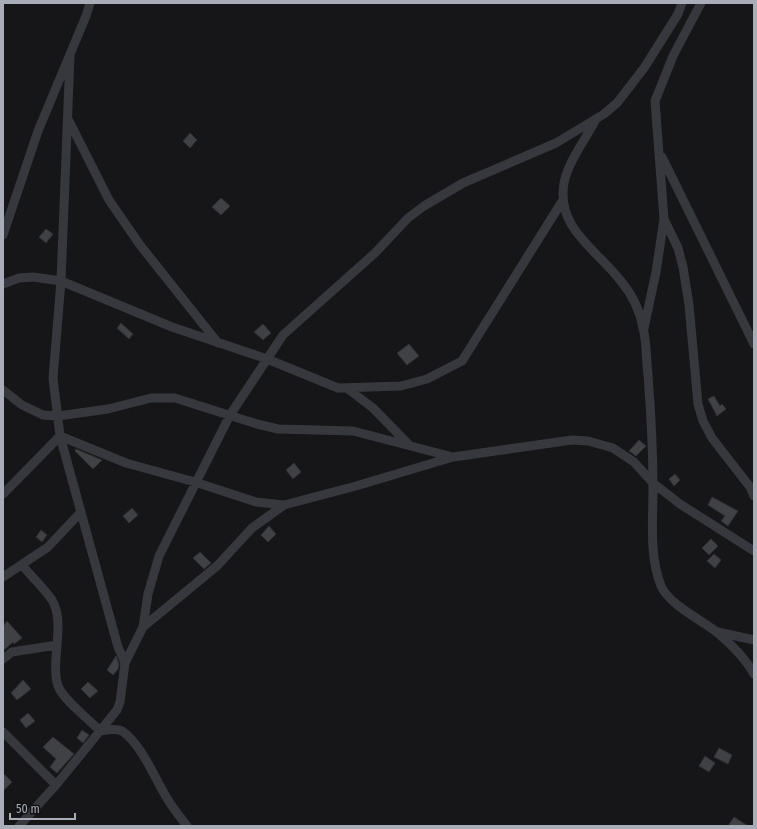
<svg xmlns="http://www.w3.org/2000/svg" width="757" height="829" viewBox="0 0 757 829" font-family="'Fira Sans Condensed',sans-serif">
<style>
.building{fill:#404145;stroke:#303034}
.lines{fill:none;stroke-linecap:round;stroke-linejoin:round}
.minor{stroke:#37383d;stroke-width:9}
</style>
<rect width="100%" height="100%" fill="#161618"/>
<path class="building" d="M 190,133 L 197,140 L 190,148 L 183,141 Z
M 221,198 L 230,206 L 221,215 L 212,207 Z
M 46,229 L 53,234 L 46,243 L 39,237 Z
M 121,323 L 133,334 L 129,339 L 117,328 Z
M 263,324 L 271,333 L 263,340 L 254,332 Z
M 409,344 L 419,356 L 407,365 L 397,353 Z
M 714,396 L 720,406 L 722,404 L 726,409 L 717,416 L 708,399 Z
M 639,440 L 646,446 L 636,456 L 629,451 Z
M 76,449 L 102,460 L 93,469 L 75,451 Z
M 294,463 L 301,472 L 293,479 L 286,470 Z
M 675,474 L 680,480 L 674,486 L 669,479 Z
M 712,497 L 738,511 L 728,526 L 721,521 L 725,516 L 708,505 Z
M 132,508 L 138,515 L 129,523 L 123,516 Z
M 269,526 L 276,534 L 268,542 L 261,535 Z
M 41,530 L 47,535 L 42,542 L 36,537 Z
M 711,539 L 718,546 L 709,555 L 702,548 Z
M 200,552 L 211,563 L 204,569 L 193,558 Z
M 714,554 L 721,560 L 715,568 L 707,561 Z
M 7,621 L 22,638 L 14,644 L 13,642 L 3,651 L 3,626 Z
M 116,656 L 119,664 L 118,669 L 113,675 L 107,670 Z
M 23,680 L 31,689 L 17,700 L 11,693 Z
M 88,682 L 98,691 L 90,698 L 81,689 Z
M 28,713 L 35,721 L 26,728 L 20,720 Z
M 82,730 L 89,735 L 83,743 L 77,738 Z
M 53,737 L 74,754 L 57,773 L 50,767 L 56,759 L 43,747 Z
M 719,748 L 732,755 L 728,764 L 714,757 Z
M 705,756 L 715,763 L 709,772 L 699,766 Z
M 3,773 L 12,782 L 3,791 Z
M 734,817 L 748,826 L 728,826 Z"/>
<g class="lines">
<path class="minor" d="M 70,56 L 61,281 L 53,378 L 60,436 L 118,647 L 125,663
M 68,119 L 109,200 L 140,245 L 218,343
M 595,121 C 585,140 568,162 564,183 C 556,228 596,249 620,280 C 631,293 640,311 643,328 C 647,343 646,359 648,375 C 651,413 653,450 653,489 C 653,521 649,555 661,586 C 668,603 699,619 714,630 C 730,643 744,656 754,674
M 662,157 L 754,344
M 664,219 L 678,248 L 683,267 L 689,305 L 698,404 L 703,421 L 712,438 L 750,487 L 754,496
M 3,235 L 38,131 L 86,16 L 90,3
M 3,284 L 19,278 L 33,277 L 61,281 L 172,327 L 267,359 L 338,388 L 401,386 L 427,379 L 462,361 L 563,200
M 644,328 L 656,272 L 664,219 L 655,101 L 673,56 L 701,3
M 348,389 L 373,408 L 409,445
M 3,390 L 22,405 L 43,415 L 58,416 L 108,409 L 151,398 L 175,398 L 257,424 L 278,429 L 353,431 L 453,457
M 60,436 L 126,463 L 195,482 L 256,502 L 284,505 L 356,486 L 453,457 L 572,440 L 588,441 L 613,448 L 634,462 L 653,483 L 680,504 L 754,551
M 3,494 L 60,436
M 22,565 C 31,576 44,588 52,600 C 66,623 50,661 58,686 C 64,701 89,719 100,731 C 107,730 116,728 122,731 C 140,743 153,774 164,793 C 170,805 179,815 187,826
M 3,577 L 48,547 L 80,513
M 143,627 L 217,566 L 252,528 L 284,505
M 718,632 L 754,640
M 3,659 L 12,652 L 57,645
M 3,732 L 56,785
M 19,826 L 56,785 L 117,710 L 120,702 L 125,663 L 143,627 L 148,594 L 159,556 L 230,415 L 283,335 L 375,253 L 408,218 L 424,206 L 463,183 L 556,143 L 604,114 L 617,103 L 644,68 L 678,14 L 682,3"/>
</g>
<rect width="757" height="829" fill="none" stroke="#a8adb8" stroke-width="8"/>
<path d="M10 813v6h65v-6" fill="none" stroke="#a8adb8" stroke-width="2"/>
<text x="16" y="813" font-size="12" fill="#a8adb8" stroke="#111113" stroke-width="3" paint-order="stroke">50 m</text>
</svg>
